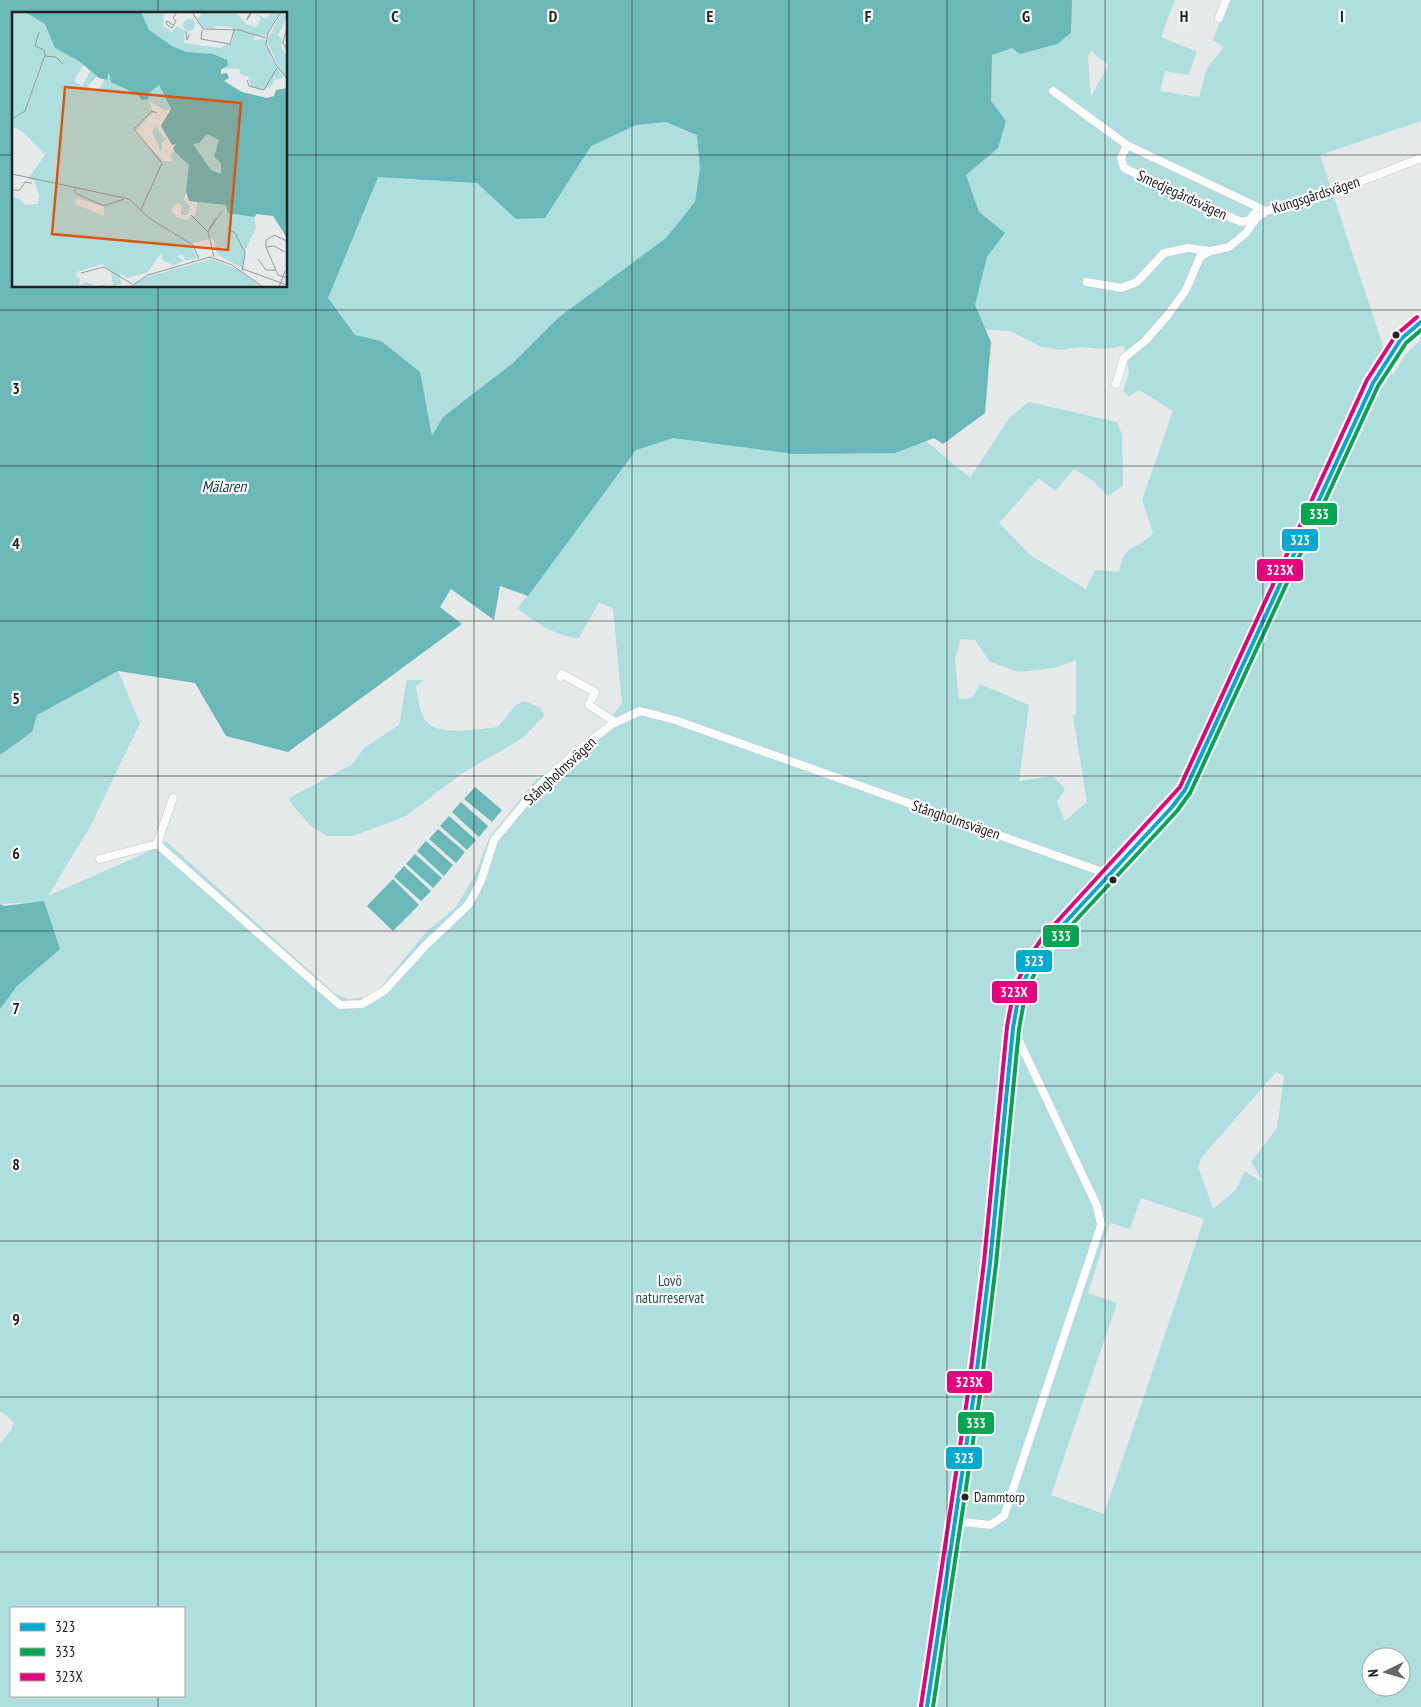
<svg xmlns="http://www.w3.org/2000/svg" width="1421" height="1707" viewBox="0 0 1421 1707" font-family="'PT Sans Narrow',sans-serif">
<style>
.green{fill:#afdedf;fill-rule:evenodd}
.water{fill:#6bb8b9;fill-rule:evenodd}
.lines{fill:none;stroke-linecap:round;stroke-linejoin:round}
.street-casing{stroke:#c3c6c6;stroke-width:9}
.secondary-casing{stroke:#c3c6c6;stroke-width:12}
.street{stroke:#fbfcfc;stroke-width:8}
.secondary{stroke:#fbfcfc;stroke-width:10}
.bus-1-casing{stroke:#fff;stroke-width:8}
.bus-2-casing{stroke:#fff;stroke-width:8}
.bus-3-casing{stroke:#fff;stroke-width:8}
.bus-1{stroke:#00a9ce;stroke-width:4}
.bus-2{stroke:#00a651;stroke-width:4}
.bus-3{stroke:#e5007d;stroke-width:4}
.grid{fill:none;stroke:#212323;stroke-width:1;stroke-opacity:0.55}
.bus-dot{fill:#212323;stroke:#fff;stroke-width:2}
.labels{text-anchor:middle;stroke-width:4.5;stroke-linejoin:round;paint-order:stroke}
.bus-label{font-size:14px;fill:#212323;stroke:#fff;text-anchor:start}
.street-label{font-size:15px;fill:#212323;stroke:#fff}
.park-label{font-size:15px;fill:#255353;stroke:#fff}
.water-label{font-size:16px;font-style:italic;fill:#164646;stroke:#fff}
.inset-road{fill:none;stroke:#979a9a;stroke-width:1}
.view{fill:#de560d;fill-opacity:0.15;stroke:#de560d;stroke-width:2.5}
.inset-edge{fill:none;stroke:#212323;stroke-width:2.5}
.grid-label{font-size:16px;text-anchor:middle;font-weight:bold;fill:#212323;stroke:#fff;stroke-width:4.5;stroke-linejoin:round;paint-order:stroke}
.line-badge{stroke:#fff;stroke-width:2}
.badge-label{font-size:14px;text-anchor:middle;font-weight:bold;fill:#fff}
</style>
<rect width="100%" height="100%" fill="#e5e9e9"/>
<path class="green" d="M 1041,0 L 1071,20 L 1072,0 L 1175,0 L 1161,37 L 1197,52 L 1188,75 L 1165,71 L 1160,91 L 1199,97 L 1207,68 L 1224,47 L 1213,40 L 1228,0 L 1421,0 L 1421,121 L 1320,155 L 1393,376 L 1405,355 L 1421,340 L 1421,1707 L 0,1707 L 0,1444 L 11,1430 L 14,1422 L 0,1411 L 0,932 L 39,902 L 0,904 L 0,755 L 32,732 L 36,715 L 118,671 L 140,723 L 90,827 L 48,896 L 157,848 L 166,841 L 334,993 L 348,999 L 366,997 L 381,987 L 426,932 L 456,907 L 475,875 L 489,838 L 536,780 L 587,743 L 613,715 L 622,703 L 613,609 L 599,602 L 579,638 C 561,639 531,621 518,608 L 588,515 L 0,437 L 286,286 L 286,14 ZM 1091,51 L 1108,65 L 1091,97 L 1088,56 ZM 960,328 L 1010,331 L 1039,346 L 1060,350 L 1081,347 L 1103,349 L 1124,346 L 1129,373 L 1123,391 L 1129,397 L 1139,390 L 1173,411 L 1142,500 L 1153,533 C 1136,552 1125,541 1119,572 L 1095,570 L 1086,589 L 1030,555 L 999,523 L 1039,478 L 1055,491 L 1074,469 L 1093,481 L 1108,496 L 1123,486 L 1122,435 L 1117,422 L 1029,402 L 1010,417 L 970,478 L 926,441 ZM 961,639 L 975,640 L 989,661 L 1018,672 L 1054,668 L 1076,660 L 1076,714 L 1073,716 L 1087,802 L 1065,821 L 1057,802 L 1065,789 L 1053,776 L 1019,781 L 1029,705 L 980,684 L 972,698 L 959,699 L 955,659 ZM 1276,1072 L 1284,1076 L 1277,1128 L 1251,1162 L 1262,1180 L 1260,1181 L 1245,1171 L 1236,1190 L 1213,1209 L 1198,1166 L 1202,1157 ZM 1141,1198 L 1204,1219 L 1104,1514 L 1051,1495 L 1117,1303 L 1088,1293 L 1110,1223 L 1130,1229 ZM 11,1608 L 184,1608 L 184,1696 L 11,1696 ZM 1371,1657 L 1401,1657 L 1401,1687 L 1371,1687 Z
M 407,680 L 424,680 L 416,686 C 418,697 419,710 425,720 C 436,737 480,729 498,727 L 516,705 L 524,701 L 541,708 L 544,716 L 523,738 L 461,774 L 406,816 L 353,836 L 327,836 L 311,826 L 293,806 L 289,798 L 353,764 L 364,748 L 399,725 Z"/>
<path class="water" d="M 0,0 L 1072,0 L 1071,33 L 1057,44 L 1020,54 L 1012,48 L 992,55 L 991,101 L 1006,121 L 998,148 L 966,175 L 979,212 L 1005,233 L 987,257 L 975,305 L 991,342 L 985,413 L 943,444 L 934,438 L 895,453 L 794,454 L 673,438 L 636,450 L 528,596 L 500,586 L 494,620 L 451,589 L 440,607 L 462,624 L 288,752 L 226,736 L 195,683 L 118,671 L 37,715 L 32,732 L 0,755 ZM 14,14 L 286,14 L 286,286 L 14,286 ZM 666,122 L 697,135 L 700,169 L 695,202 L 666,238 L 558,318 L 512,364 L 443,417 L 432,436 L 420,372 L 381,341 L 355,335 L 328,298 L 378,177 L 477,183 L 516,219 L 545,218 L 591,146 L 636,125 Z
M 475,787 L 502,810 L 492,822 L 464,799 Z
M 461,802 L 488,826 L 479,837 L 452,812 Z
M 449,816 L 476,840 L 467,850 L 440,826 Z
M 438,829 L 465,852 L 456,863 L 429,839 Z
M 426,841 L 453,865 L 444,876 L 417,851 Z
M 415,854 L 442,878 L 433,888 L 406,864 Z
M 404,866 L 431,891 L 421,901 L 394,877 Z
M 393,879 L 419,905 L 393,931 L 367,906 Z
M 44,901 L 60,949 L 17,986 L 0,1009 L 0,904 L 4,906 Z"/>
<g class="lines">
<defs>
<path id="street" d="M 1219,18 L 1226,0
M 1053,91 L 1127,145 L 1266,211
M 1127,145 L 1121,158 L 1124,168 L 1241,222 L 1250,220 L 1254,214
M 1087,282 L 1121,288 L 1137,282 L 1164,253 L 1188,248 L 1210,251
M 1116,384 L 1124,358 L 1145,341 L 1167,316 L 1186,290 L 1200,257 L 1210,251 L 1229,247 L 1245,234 L 1256,219 L 1266,211 L 1354,184 L 1421,158
M 560,677 L 562,674 L 595,692 L 589,705 L 615,722
M 173,798 L 157,844 L 340,1005 L 362,1004 L 385,990 L 424,947 L 469,904 L 481,881 L 494,840 L 538,787 L 575,753 L 612,724 L 640,711 L 675,720 L 1108,874
M 100,859 L 157,844
M 954,1521 L 990,1525 L 1004,1516 L 1101,1225 L 1097,1206 L 1013,1028"/>
<path id="secondary" d="M 927,1707 L 974,1394 L 990,1263 L 1013,1028 L 1019,994 L 1030,967 L 1048,941 L 1172,807 L 1185,790 L 1373,383 L 1401,339 L 1421,322"/>
</defs>
<use href="#street" class="street-casing"/>
<use href="#secondary" class="secondary-casing"/>
<use href="#street" class="street"/>
<use href="#secondary" class="secondary"/>
<defs>
<path id="bus-1" d="M 927,1707 L 974,1394 L 990,1263 L 1013,1028 L 1019,994 L 1030,967 L 1048,941 L 1172,807 L 1185,790 L 1373,383 L 1401,339 L 1421,322"/>
<path id="bus-2" d="M 933,1707 L 980,1395 L 996,1264 L 1019,1029 L 1025,996 L 1036,970 L 1053,945 L 1177,811 L 1190,793 L 1378,386 L 1406,343 L 1421,330"/>
<path id="bus-3" d="M 921,1706 L 968,1393 L 984,1262 L 1007,1027 C 1013,989 1020,969 1043,937 L 1180,787 L 1367,380 L 1396,335 L 1417,317"/>
</defs>
<use href="#bus-1" class="bus-1-casing"/>
<use href="#bus-2" class="bus-2-casing"/>
<use href="#bus-3" class="bus-3-casing"/>
<use href="#bus-1" class="bus-1"/>
<use href="#bus-2" class="bus-2"/>
<use href="#bus-3" class="bus-3"/>
</g>
<path class="grid" d="M 158,0 L 158,14M 316,0 L 316,1707M 474,0 L 474,1707M 632,0 L 632,1707M 789,0 L 789,1707M 947,0 L 947,1707M 1105,0 L 1105,1707M 1263,0 L 1263,1707M 0,155 L 14,155M 286,155 L 1421,155M 158,286 L 158,1608M 0,310 L 1421,310M 0,466 L 1421,466M 0,621 L 1421,621M 0,776 L 1421,776M 0,931 L 1421,931M 0,1086 L 1421,1086M 0,1241 L 1421,1241M 0,1397 L 1421,1397M 0,1552 L 1421,1552M 158,1696 L 158,1707"/>
<g class="bus-dot">
<circle cx="1396" cy="335" r="4.5"/>
<circle cx="1113" cy="880" r="4.5"/>
<circle cx="965" cy="1497" r="4.5"/>
</g>
<g class="labels">
<g class="bus-label">
<text x="974" y="1502">Dammtorp</text>
</g>
<g class="street-label">
<text transform="translate(1182 195) rotate(25)" y="5">Smedjegårdsvägen</text>
<text transform="translate(1316 195) rotate(-18)" y="5">Kungsgårdsvägen</text>
<text transform="translate(560 771) rotate(-43)" y="5">Stångholmsvägen</text>
<text transform="translate(956 820) rotate(19)" y="5">Stångholmsvägen</text>
</g>
<g class="park-label">
<text x="670" y="1286">Lovö<tspan x="670" dy="17">naturreservat</tspan></text>
</g>
<g class="water-label">
<text x="224" y="492">Mälaren</text>
</g>
</g>
<g transform="translate(12 12)">
<rect width="275" height="275" fill="#e5e9e9"/>
<path d="M 0,0 L 75,0 L 158,58 L 267,204 L 219,199 L 223,202 L 242,205 L 244,216 L 233,239 L 231,257 L 205,242 L 201,226 L 178,232 L 185,246 L 174,249 L 170,242 L 165,244 L 172,249 L 161,253 L 151,249 L 149,241 L 136,260 L 115,266 L 108,261 L 109,272 L 101,274 L 99,259 L 90,252 L 65,260 L 64,264 L 68,266 L 67,274 L 74,270 L 85,275 L 94,272 L 92,275 L 0,275 L 0,184 L 8,187 L 13,193 L 26,192 L 27,183 L 22,168 L 16,167 L 33,143 L 12,121 L 0,114 ZM 71,53 L 80,56 L 70,74 L 62,69 ZM 87,62 L 93,66 L 87,78 L 81,79 L 76,74 ZM 149,71 L 160,95 L 171,147 L 162,139 L 158,144 L 161,149 L 151,149 L 123,120 L 141,100 L 137,88 L 153,99 L 159,97 L 147,72 L 135,83 L 140,72 ZM 175,181 L 186,187 L 183,204 L 179,204 L 176,208 L 164,205 L 159,198 L 166,190 L 170,194 L 169,203 L 175,203 L 178,194 L 171,187 ZM 65,186 L 92,195 L 92,204 L 63,192 ZM 108,0 L 152,0 L 151,14 L 160,20 L 165,14 L 173,19 L 172,31 L 208,36 L 220,30 L 221,18 L 219,15 L 203,14 L 202,17 L 191,16 L 185,6 L 189,4 L 188,0 L 223,0 L 234,12 L 244,15 L 249,6 L 241,0 L 254,7 L 260,0 L 268,0 L 254,24 L 243,23 L 242,28 L 253,27 L 259,46 L 271,65 L 264,68 L 263,65 L 261,72 L 252,78 L 239,75 L 236,64 L 229,63 L 227,57 L 169,54 ZM 270,0 L 275,5 L 266,23 L 271,28 L 269,34 L 275,45 L 275,67 L 268,59 L 255,29 ZM171 13a6 6 0 1 1 12 0a6 6 0 1 1-12 0ZM 144,114 L 151,125 L 155,127 L 150,130 L 150,141 L 140,120 ZM 199,247 L 225,257 L 249,275 L 120,275 L 131,266 Z" fill="#afdedf" fill-rule="evenodd"/>
<path d="M 13,0 L 129,0 L 137,18 L 160,34 L 174,40 L 201,42 L 215,48 L 216,53 L 209,58 L 209,62 L 215,61 L 217,66 L 212,69 L 230,80 L 255,86 L 262,84 L 264,78 L 275,76 L 275,226 L 261,204 L 245,202 L 242,205 L 216,201 L 214,193 L 177,189 L 174,179 L 177,153 L 163,140 L 161,136 L 164,132 L 160,133 L 149,114 L 159,97 L 147,73 L 137,81 L 136,87 L 130,88 L 125,82 L 99,70 L 97,60 L 95,68 L 87,66 L 67,49 L 43,36 L 33,12 ZM 195,122 L 207,128 L 202,145 L 209,151 L 209,162 L 199,158 L 181,132 L 187,131 Z" fill="#6bb8b9" fill-rule="evenodd"/>
<path class="inset-road" d="M 180,0 L 191,17 L 227,18 L 254,26M 238,0 L 235,8 L 240,0M 269,0 L 256,21 L 254,32 L 264,53 L 275,67M 161,13 L 155,9 L 154,12 L 160,16 L 164,9 L 161,6 L 165,0M 275,16 L 271,31 L 275,38M 190,18 L 189,27 L 218,32 L 222,18M 174,19 L 175,28 L 178,22M 33,44 L 44,45 L 51,52M 235,68 L 237,74 L 252,78 L 265,56M 0,107 L 13,99 L 33,43 L 32,38 L 23,34 L 27,20M 0,162 L 117,187 L 137,206 L 181,233 L 187,247M 63,176 L 63,181 L 92,194 L 112,187M 0,178 L 8,178 L 13,170 L 20,171M 129,198 L 150,151 L 122,117 L 140,99 L 145,101M 179,203 L 196,220 L 202,245M 216,217 L 223,221 L 233,241 L 230,259M 196,219 L 204,206M 196,220 L 210,199M 275,229 L 262,223 L 254,228 L 254,235 L 266,263 L 275,266M 254,235 L 262,234 L 273,240M 246,247 L 254,258 L 264,258M 231,257 L 275,273M 69,261 L 92,255 L 120,272M 118,275 L 136,263 L 198,245 L 220,253 L 251,275M 267,275 L 273,259"/>
<path class="view" d="M 53,75 L 229,91 L 216,238 L 40,222 Z"/>
<rect width="275" height="275" class="inset-edge"/>
</g>
<g class="grid-label">
<text x="395" y="22">C</text>
<text x="553" y="22">D</text>
<text x="710" y="22">E</text>
<text x="868" y="22">F</text>
<text x="1026" y="22">G</text>
<text x="1184" y="22">H</text>
<text x="1342" y="22">I</text>
<text x="16" y="394">3</text>
<text x="16" y="549">4</text>
<text x="16" y="704">5</text>
<text x="16" y="859">6</text>
<text x="16" y="1014">7</text>
<text x="16" y="1170">8</text>
<text x="16" y="1325">9</text>
</g>
<g class="line-badge">
<rect x="1300" y="502" width="38" height="24" rx="5" fill="#00a651"/>
<rect x="1281" y="528" width="38" height="24" rx="5" fill="#00a9ce"/>
<rect x="1256" y="558" width="48" height="24" rx="5" fill="#e5007d"/>
<rect x="1042" y="924" width="38" height="24" rx="5" fill="#00a651"/>
<rect x="1015" y="949" width="38" height="24" rx="5" fill="#00a9ce"/>
<rect x="991" y="980" width="47" height="24" rx="5" fill="#e5007d"/>
<rect x="946" y="1370" width="47" height="24" rx="5" fill="#e5007d"/>
<rect x="957" y="1411" width="38" height="24" rx="5" fill="#00a651"/>
<rect x="945" y="1446" width="38" height="24" rx="5" fill="#00a9ce"/>
</g>
<g class="badge-label">
<text x="1319" y="519">333</text>
<text x="1300" y="545">323</text>
<text x="1280" y="575">323X</text>
<text x="1061" y="941">333</text>
<text x="1034" y="966">323</text>
<text x="1014" y="997">323X</text>
<text x="969" y="1387">323X</text>
<text x="976" y="1428">333</text>
<text x="964" y="1463">323</text>
</g>
<rect x="10" y="1607" width="175" height="90" fill="#ffffff" stroke="#a6a7a7"/>
<rect x="20" y="1623" width="25" height="8" fill="#00a9ce" stroke="#a6a7a7"/>
<text x="55" y="1632" font-size="15" fill="#212323">323</text>
<rect x="20" y="1648" width="25" height="8" fill="#00a651" stroke="#a6a7a7"/>
<text x="55" y="1657" font-size="15" fill="#212323">333</text>
<rect x="20" y="1673" width="25" height="8" fill="#e5007d" stroke="#a6a7a7"/>
<text x="55" y="1682" font-size="15" fill="#212323">323X</text>
<g transform="translate(1386 1672) rotate(265)"><circle r="24" fill="#ffffff" stroke="#a6a7a7"/>
<path d="M0-4L9 19L0 12L-9 19Z" fill="#666868"/>
<text y="-8" font-size="14" font-weight="bold" text-anchor="middle" fill="#212323">N</text>
</g>
</svg>
